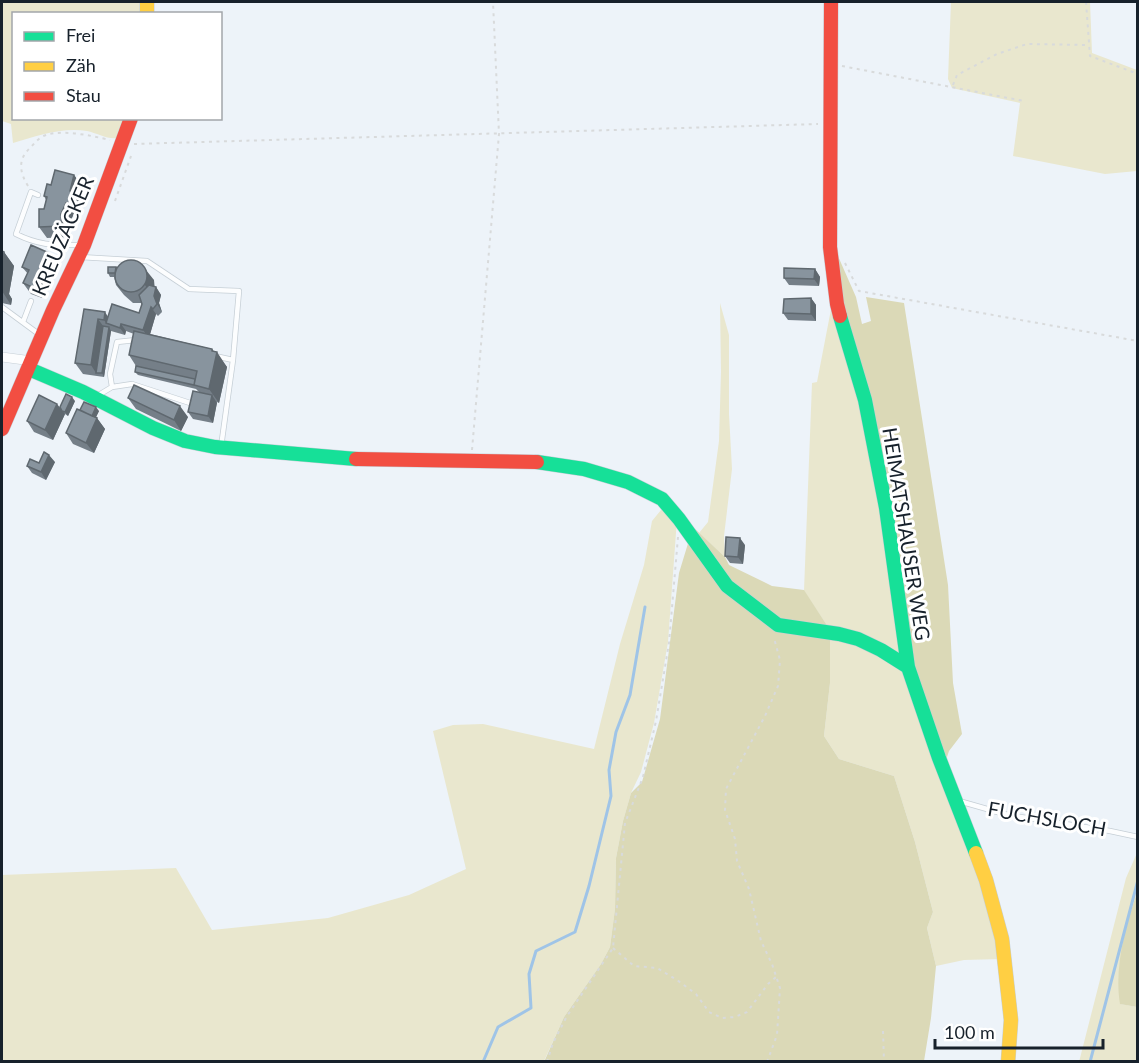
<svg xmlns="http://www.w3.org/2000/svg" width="1139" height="1063" viewBox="0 0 1139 1063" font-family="Lato,sans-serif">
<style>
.green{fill:#e9e7ce}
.forest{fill:#dbd9b7}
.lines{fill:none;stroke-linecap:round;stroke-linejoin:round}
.stream{stroke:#9fc4e7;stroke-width:3}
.lane-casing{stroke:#c6cfd6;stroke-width:6}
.street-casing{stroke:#c6cfd6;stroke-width:10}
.fast-casing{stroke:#c6cfd6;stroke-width:15}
.slow-casing{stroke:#c6cfd6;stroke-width:15}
.jam-casing{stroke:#c6cfd6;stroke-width:15}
.path{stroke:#d8dadb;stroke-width:2;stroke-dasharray:3 4.5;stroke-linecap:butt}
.lane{stroke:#fcfdfe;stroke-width:4.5}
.street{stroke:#fcfdfe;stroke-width:9}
.fast{stroke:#16e098;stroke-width:14}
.slow{stroke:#ffcf43;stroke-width:14}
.jam{stroke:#f24e42;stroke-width:14}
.wall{fill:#757f88}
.shaded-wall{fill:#5f686f}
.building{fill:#88949e;stroke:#5f686f;stroke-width:1.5}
.labels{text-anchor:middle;stroke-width:6;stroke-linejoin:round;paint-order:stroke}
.street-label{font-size:20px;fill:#17212b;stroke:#fff}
</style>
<rect width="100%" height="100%" fill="#edf3f9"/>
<path class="green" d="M 2,2 L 142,2 L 142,13 L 14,14 L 14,118 L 124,119 L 118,138 C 108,140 97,133 87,131 C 62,127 37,136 13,143 L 11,124 L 2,121 Z
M 951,2 L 1090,2 L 1092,53 L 1137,70 L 1137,171 L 1105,174 L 1013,156 L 1020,103 L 952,88 L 948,79 Z
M 833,299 L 875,463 L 899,653 L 893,654 L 830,630 L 804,591 L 812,383 L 817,382 Z
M 720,303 L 729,335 L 729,414 L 732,469 L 724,536 L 725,557 L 699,533 L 708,522 L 719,441 L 721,372 Z
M 662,502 L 677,519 L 668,642 L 654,723 L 641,772 L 631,793 L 623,821 L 616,858 L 615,909 L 610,947 L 601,964 L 564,1017 L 544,1061 L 2,1061 L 2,875 L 176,868 L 212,930 L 328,918 L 409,895 L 466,869 L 433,731 L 453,725 L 483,724 L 594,749 L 620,644 L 644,565 L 652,521 L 661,510 Z
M 844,638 L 895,663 L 907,677 L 982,880 L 1001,959 L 964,960 L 936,966 L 927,928 L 933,912 L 915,842 L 894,776 L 839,759 L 824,736 L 830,683 L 830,639 Z
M 1137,853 L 1137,893 L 1130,913 L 1121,1004 L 1137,1007 L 1137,1061 L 1079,1062 L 1126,878 Z"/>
<path class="forest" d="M 834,247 L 856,297 L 862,324 L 871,321 L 866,297 L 904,303 L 948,585 L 953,683 L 962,734 L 949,751 L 945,763 L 912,664 L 841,304 Z
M 693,527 L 725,557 L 729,565 L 772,586 L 804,590 L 830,630 L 830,683 L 824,736 L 839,759 L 894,776 L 915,842 L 933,912 L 927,928 L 936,966 L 931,1018 L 924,1061 L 544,1062 L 564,1017 L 601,964 L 610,947 L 615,909 L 616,858 L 623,821 L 631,793 L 642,782 L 660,719 L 679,573 Z
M 1137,893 L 1138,1007 L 1137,1007 L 1120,1004 C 1114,969 1125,926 1137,893 Z"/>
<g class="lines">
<path class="stream" d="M 483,1062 L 498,1027 L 531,1008 L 529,974 L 536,951 L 575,932 L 589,886 L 611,796 L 609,770 L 616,732 L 630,695 L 645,607
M 1090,1062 L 1138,880"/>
<defs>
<path id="lane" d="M 38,195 L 31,192 L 16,234 C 40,246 55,245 81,245
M 80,257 L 147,261 L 189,289 L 239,291 L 233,360
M 2,307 L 40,335
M 23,322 L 31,301
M 215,356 L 233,360 L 221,447
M 112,387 L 110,374 L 117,342 L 136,340
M 97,396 L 112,387 L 132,384 L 190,403
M 959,801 L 1008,815 L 1110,831 L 1138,837"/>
<path id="street" d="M 2,357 L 32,361"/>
<path id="fast" d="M 840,316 L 865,400 L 886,508 L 908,667 L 939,758 L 976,853
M 29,369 L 83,392 L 153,428 L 185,441 L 215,447 L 356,459
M 537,462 L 584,469 L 628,482 L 662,499 L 679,519 L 727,586 L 778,625 L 839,634 L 858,639 L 881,650 L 908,667"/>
<path id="slow" d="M 147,2 L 147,14
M 976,853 L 986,880 L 1002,939 L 1011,1020 L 1008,1062"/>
<path id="jam" d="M 831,2 L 830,247 L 837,304 L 840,316
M 2,429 L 53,310 L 84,245 L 131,118
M 356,459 L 537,462"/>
</defs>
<use href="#lane" class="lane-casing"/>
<use href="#street" class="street-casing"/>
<use href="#fast" class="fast-casing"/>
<use href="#slow" class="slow-casing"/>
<use href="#jam" class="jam-casing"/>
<path class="path" d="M 1086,2 L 1090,56 L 1138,74
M 842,66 L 1024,101
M 953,85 L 957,75 L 997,54 L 1027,44 L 1088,45
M 134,144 L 818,124
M 28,186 C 20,173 17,160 30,148 C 33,145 36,141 40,138 C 56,127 92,136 110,140
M 115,201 L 131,156
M 845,263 L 859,291 L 1138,341
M 472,450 L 499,134 L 493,2
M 613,948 L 634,966 L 657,968 L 677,980 L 696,994 L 709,1012 L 722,1018 L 735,1017 L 747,1012 L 768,984 L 776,977
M 883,1031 L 884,1062
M 547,1062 L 553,1043 L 567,1016 L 613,948 L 625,823 L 643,777 L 656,721 L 669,643 L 678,537
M 767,1062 L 777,1035 L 780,988 L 772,964 L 761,941 L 749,889 L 737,861 L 735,839 L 725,810 L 726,789 L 765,716 L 778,686 L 780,660 L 774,638"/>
<use href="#lane" class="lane"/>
<use href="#street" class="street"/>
<use href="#fast" class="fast"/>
<use href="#slow" class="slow"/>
<use href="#jam" class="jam"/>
</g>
<path class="wall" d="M 74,175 L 82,186 L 78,199 L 81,203 L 78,215 L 74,213 L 69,225 L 69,237 L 47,238 L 39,227 L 46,200 L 44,196 L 51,185 Z
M 2,251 L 4,252 L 14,266 L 9,294 L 12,299 L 11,305 L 2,303 Z
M 56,264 L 42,298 L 31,294 L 23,283 L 28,274 L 22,267 Z
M 108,267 L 154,280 L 154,287 L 156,287 L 161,295 L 159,303 L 162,312 L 158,316 L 156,314 L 150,334 L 212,349 L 227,367 L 219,403 L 217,402 L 213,423 L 193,419 L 188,412 L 199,392 L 196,389 L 138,375 L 135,372 L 136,366 L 129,355 L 134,334 L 126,331 L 125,335 L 111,331 L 104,377 L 83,374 L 75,363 L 84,309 L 108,317 L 139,313 L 142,303 L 133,303 L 124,295 L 116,285 L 114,277 L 110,277 L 108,273 Z
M 815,269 L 820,277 L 819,286 L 789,285 L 784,278 Z
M 811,298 L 816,305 L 816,321 L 788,320 L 783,313 Z
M 128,398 L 188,417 L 181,431 L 136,409 Z
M 75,401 L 68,416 L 65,414 L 53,440 L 34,432 L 27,421 Z
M 80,410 L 99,411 L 96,417 L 105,429 L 94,453 L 73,444 L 66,433 Z
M 55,462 L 46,480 L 32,473 L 27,466 L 39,463 Z
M 745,545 L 743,564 L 730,563 L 725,556 Z"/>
<path class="shaded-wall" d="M 74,175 L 82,186 L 78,199 L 81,203 L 78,215 L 70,204 L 70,191 Z
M 66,203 L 74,213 L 69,225 L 69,237 L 62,226 L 61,214 Z
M 4,252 L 14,266 L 9,294 L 12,299 L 11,305 L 2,291 L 2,265 Z
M 49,253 L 56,264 L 42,298 L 34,288 Z
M 815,269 L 820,277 L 819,286 L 814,279 Z
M 146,270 L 154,280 L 155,291 L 152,296 L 145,285 Z
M 156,287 L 161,295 L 159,303 L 162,312 L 157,304 L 154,296 Z
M 811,298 L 816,305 L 816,321 L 811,314 Z
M 151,307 L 156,314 L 149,338 L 143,330 Z
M 105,312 L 112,323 L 106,323 L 109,327 L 104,320 Z
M 98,319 L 106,330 L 96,373 L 91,365 Z
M 121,324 L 126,331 L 125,335 L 120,328 Z
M 109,327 L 111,331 L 104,377 L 102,373 Z
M 212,349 L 216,355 L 217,352 L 227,367 L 219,403 L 209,389 Z
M 212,395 L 217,403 L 213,423 L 208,416 Z
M 72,397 L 75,401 L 68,416 L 65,412 Z
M 57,404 L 65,414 L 53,440 L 45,430 Z
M 180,406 L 188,417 L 181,431 L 174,420 Z
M 96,407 L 99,411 L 93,423 L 91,420 Z
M 97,418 L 105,429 L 94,453 L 86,443 Z
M 49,455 L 55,462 L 46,480 L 41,472 Z
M 740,538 L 745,545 L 743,564 L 738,557 Z"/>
<path class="building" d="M 55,170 L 74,175 L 70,191 L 73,192 L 70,204 L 66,203 L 61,214 L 62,226 L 39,227 L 39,209 L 44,209 L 47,197 L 44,196 L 47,184 L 51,185 Z
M 31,245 L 49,253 L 34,288 L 23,283 L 29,270 L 22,267 Z
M 2,251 L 4,252 L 2,265 Z
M115 276a16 16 0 1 1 32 0a16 16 0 1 1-32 0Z
M 108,267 L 116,267 L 115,273 L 108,273 Z
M 784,268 L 815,269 L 814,279 L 784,278 Z
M 149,285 L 156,287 L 154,296 L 157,304 L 153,309 L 151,307 L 143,330 L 121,324 L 120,328 L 106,323 L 112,304 L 139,313 L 142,304 L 139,295 Z
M 811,298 L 811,314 L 783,313 L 784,299 Z
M 84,309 L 105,312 L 104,320 L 98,319 L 91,365 L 75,363 Z
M 103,326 L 109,327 L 102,373 L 96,373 Z
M 134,331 L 212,349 L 212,351 L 217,352 L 209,389 L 194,385 L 197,371 L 129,355 Z
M 136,366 L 195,379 L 194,385 L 135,372 Z
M 134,385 L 180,406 L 174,420 L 128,398 Z
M 193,391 L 212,395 L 208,416 L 188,412 Z
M 66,394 L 72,397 L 65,412 L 62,411 L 60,407 Z
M 39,395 L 57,404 L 45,430 L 27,421 Z
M 84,402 L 96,407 L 92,416 L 80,410 Z
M 77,409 L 97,418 L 86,443 L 66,433 Z
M 44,452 L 49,455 L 41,472 L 27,466 L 30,459 L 39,463 Z
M 726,537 L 740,538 L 738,557 L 725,556 Z"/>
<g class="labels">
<g class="street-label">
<text transform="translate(63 236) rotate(-67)" y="7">KREUZÄCKER</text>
<text transform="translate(906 534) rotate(81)" y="7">HEIMATSHAUSER WEG</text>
<text transform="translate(1047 819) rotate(10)" y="7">FUCHSLOCH</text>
</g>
</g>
<rect width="1139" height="1063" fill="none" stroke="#17212b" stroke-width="6"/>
<rect x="12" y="12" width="210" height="108" fill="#ffffff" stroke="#a2a6aa" stroke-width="1.5"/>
<rect x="24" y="32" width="30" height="9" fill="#16e098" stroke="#a2a6aa" stroke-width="1.5"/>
<text x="66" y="42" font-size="18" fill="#17212b">Frei</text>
<rect x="24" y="62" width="30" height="9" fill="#ffcf43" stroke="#a2a6aa" stroke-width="1.5"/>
<text x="66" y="72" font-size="18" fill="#17212b">Zäh</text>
<rect x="24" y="92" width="30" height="9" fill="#f24e42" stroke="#a2a6aa" stroke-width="1.5"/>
<text x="66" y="102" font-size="18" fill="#17212b">Stau</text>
<path d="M935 1039v9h168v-9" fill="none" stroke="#17212b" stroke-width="3"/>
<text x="944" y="1039" font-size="18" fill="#17212b" stroke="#ffffff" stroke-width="4.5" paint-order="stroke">100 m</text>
</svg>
